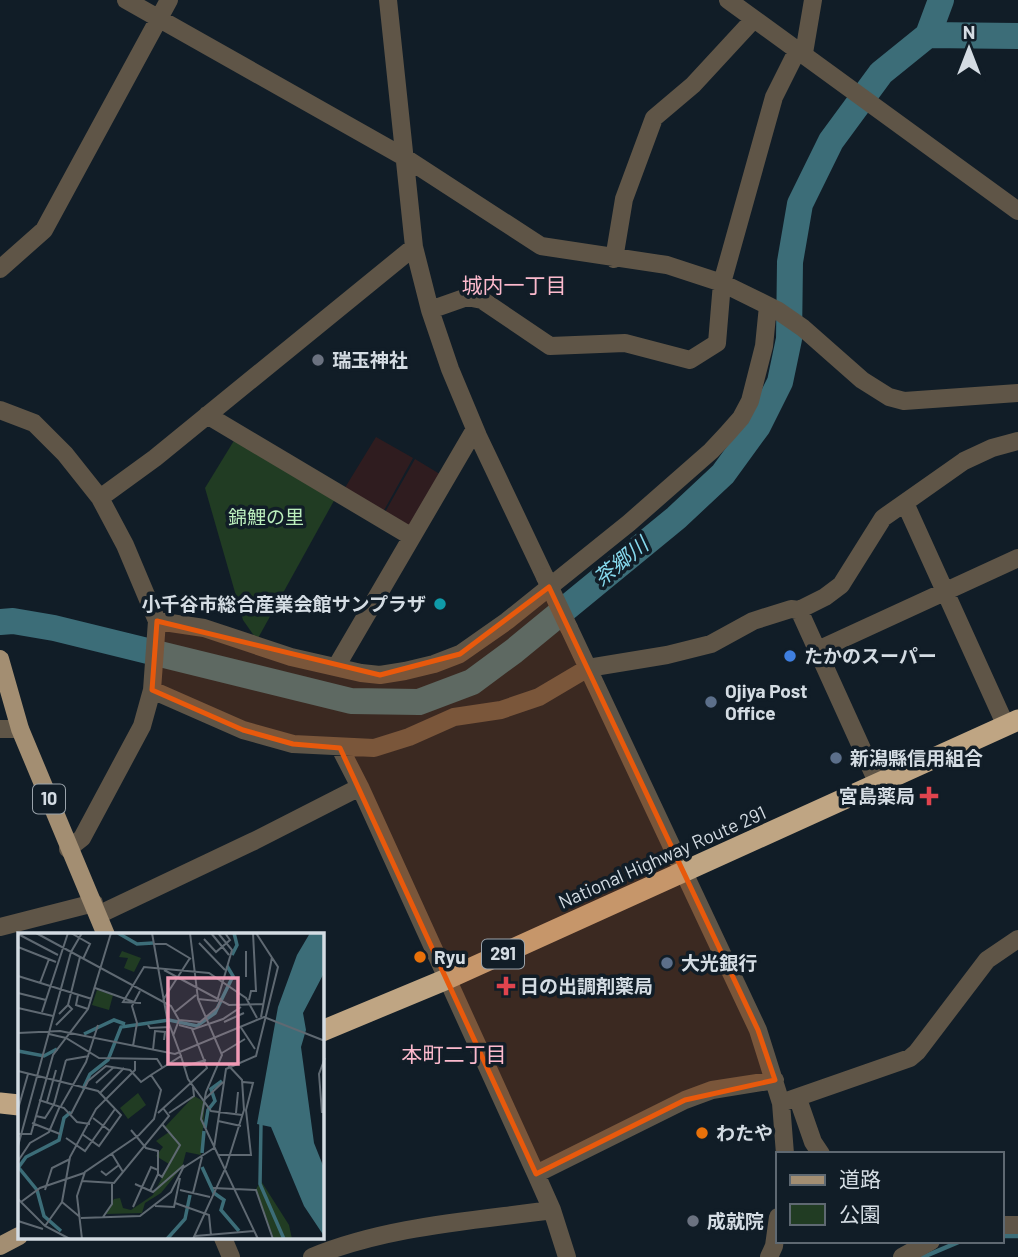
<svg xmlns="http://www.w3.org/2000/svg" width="1018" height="1257" viewBox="0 0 1018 1257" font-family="Barlow,'Noto Sans JP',sans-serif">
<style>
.commercial{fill:#2f1c1f}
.green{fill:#213c23}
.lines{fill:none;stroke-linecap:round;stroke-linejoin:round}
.stream{stroke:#3c6d78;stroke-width:4.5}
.river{stroke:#3c6d78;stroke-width:26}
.minor{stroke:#5f5547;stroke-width:18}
.major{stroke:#a38e72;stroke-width:18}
.highway{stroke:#bfa583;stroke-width:21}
.minor-bridge{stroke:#5f5547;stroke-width:18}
.marked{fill:#e8590c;fill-opacity:0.2;stroke:#e8590c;stroke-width:5;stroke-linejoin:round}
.worship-dot{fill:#6b7280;stroke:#111d27;stroke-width:2.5}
.culture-dot{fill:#0f9aa8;stroke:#111d27;stroke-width:2.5}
.shop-dot{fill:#3f7fe0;stroke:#111d27;stroke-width:2.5}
.service-dot{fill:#5c6f8a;stroke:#111d27;stroke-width:2.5}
.health-dot{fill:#e0444e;stroke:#111d27;stroke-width:2.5}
.food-dot{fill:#e8710a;stroke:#111d27;stroke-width:2.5}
.labels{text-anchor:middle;stroke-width:7;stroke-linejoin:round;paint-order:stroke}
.shield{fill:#111d27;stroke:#9aa3ab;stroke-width:2}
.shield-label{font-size:18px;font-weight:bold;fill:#d4dce3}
.poi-label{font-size:19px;font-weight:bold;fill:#d4dce3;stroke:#111d27;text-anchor:start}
.park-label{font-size:19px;fill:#bbeebd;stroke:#111d27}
.street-label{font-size:19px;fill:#d4dce3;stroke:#111d27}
.neighbourhood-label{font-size:21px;fill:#fcbacd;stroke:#111d27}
.water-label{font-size:21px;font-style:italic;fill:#86d9ed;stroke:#111d27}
.inset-river{fill:none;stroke:#3c6d78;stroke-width:3.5}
.inset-road{fill:none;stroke:#5f6972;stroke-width:2}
.view{fill:#f09ab5;fill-opacity:0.15;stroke:#f09ab5;stroke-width:3.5}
.inset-edge{fill:none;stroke:#d4dce3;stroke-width:3.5}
</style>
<rect width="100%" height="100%" fill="#111d27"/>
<path class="commercial" d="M 376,437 L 413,458 L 382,514 L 343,491 Z
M 415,459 L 443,476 L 410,530 L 384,514 Z"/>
<path class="green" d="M 235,439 L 336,497 L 257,640 L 243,620 L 205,488 Z"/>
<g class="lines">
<path class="stream" d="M 1002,1236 L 1018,1236
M 923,1257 L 961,1241"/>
<path class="river" d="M 928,35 L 1018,36
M 0,622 L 13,621 L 54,628 L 351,701 L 419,702 L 472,682 L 514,651 L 676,518 L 723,474 L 758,426 L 780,382 L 789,339 L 790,262 L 800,204 L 831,141 L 881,73 L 928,35 L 941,0"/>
<path class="minor" d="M 126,0 L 404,157 L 541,246 L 667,265 L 722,283 L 777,310 L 803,328 L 862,380 L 889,397 L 904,401 L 1018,393
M 388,0 L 414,247 L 430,310 L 450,369 L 478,436 L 545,577
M 728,0 L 1018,211
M 804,53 L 813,0
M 614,259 L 624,199 L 654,118 L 693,85 L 754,19
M 0,269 L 44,230 L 169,0
M 430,310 L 467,297 L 482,300 L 550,346 L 625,343 L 690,360 L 717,343 L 722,283 L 774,97 L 798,49
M 0,410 L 34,423 L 65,454 L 100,498 L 125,545 L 157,621 L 152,690 L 142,726 L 82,838 L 68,849
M 207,415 L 412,537
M 100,498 L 155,458 L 414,247
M 905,503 L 1006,726
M 799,610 L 878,784
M 157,621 L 204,628 L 291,657 L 361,673 L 380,675 L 405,671 L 434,664 L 460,654 L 507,621 L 629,523 L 711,451 L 726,435 L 741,418 L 750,401 L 764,346 L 768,306
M 569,628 L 758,1030 L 781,1103 L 785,1154
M 818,650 L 1018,558
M 336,667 L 475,429
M 152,690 L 243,730 L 293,744 L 374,748 L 409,737 L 454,717 L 501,710 L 539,697 L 588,668 L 667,655 L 711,644 L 753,621 L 791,609 L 799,610 L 825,597 L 841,585 L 883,518 L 964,461 L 992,448 L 1018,441
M 0,729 L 20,729
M 340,748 L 360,787 L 536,1174 L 552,1210 L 567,1257
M 98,915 L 254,841 L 360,787
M 0,927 L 94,903
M 798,1099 L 813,1142 L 821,1154
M 781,1103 L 910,1058 L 917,1052 L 987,960 L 1018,939
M 536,1174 L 685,1100 L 712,1090 L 775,1080
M 1002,1225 L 1018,1225
M 223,1238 L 231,1257
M 312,1257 C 387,1226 472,1221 552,1210
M 769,1257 L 774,1246 L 778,1217
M 902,1257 L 931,1241"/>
<path class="major" d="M 0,659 L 20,729 L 106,935
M 0,1246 L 19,1236"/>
<path class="highway" d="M 322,1031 L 447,979 L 1018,720
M 0,1103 L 19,1105"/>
<path class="minor-bridge" d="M 545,577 L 569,628"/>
</g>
<path class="marked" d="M 549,587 L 758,1030 L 775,1080 L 685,1100 L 536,1174 L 340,748 L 293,744 L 243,730 L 152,690 L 157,621 L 380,675 L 460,654 Z"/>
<g class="worship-dot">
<circle cx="318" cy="360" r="7"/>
<circle cx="693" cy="1221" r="7"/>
</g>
<circle class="culture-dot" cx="440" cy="604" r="7"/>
<circle class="shop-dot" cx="790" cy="656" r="7"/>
<g class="service-dot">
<circle cx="711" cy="702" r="7"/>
<circle cx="836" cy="758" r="7"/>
<circle cx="667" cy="963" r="7"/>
</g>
<g class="health-dot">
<path d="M925.5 785.5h7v7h7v7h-7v7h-7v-7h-7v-7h7z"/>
<path d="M502.5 975.5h7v7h7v7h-7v7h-7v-7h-7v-7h7z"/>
</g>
<g class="food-dot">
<circle cx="420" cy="957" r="7"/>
<circle cx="702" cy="1133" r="7"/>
</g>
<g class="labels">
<g class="shield">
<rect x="33" y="784.5" width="32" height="29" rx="5"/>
<rect x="482" y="939.5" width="42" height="29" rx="5"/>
</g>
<g class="shield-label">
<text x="49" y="805">10</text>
<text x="503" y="960">291</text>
</g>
<g class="poi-label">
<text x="332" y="367">瑞玉神社</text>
<text x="426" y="611" text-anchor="end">小千谷市総合産業会館サンプラザ</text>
<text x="804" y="663">たかのスーパー</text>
<text x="725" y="698">Ojiya Post<tspan x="725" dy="22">Office</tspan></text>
<text x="850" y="765">新潟縣信用組合</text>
<text x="915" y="803" text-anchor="end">宮島薬局</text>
<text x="434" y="964">Ryu</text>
<text x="681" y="970">大光銀行</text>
<text x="520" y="993">日の出調剤薬局</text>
<text x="716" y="1140">わたや</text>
<text x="707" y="1228">成就院</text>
</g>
<g class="park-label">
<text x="266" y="524">錦鯉の里</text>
</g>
<g class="street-label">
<text transform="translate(662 857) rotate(-24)" y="7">National Highway Route 291</text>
</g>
<g class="neighbourhood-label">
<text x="514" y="293">城内一丁目</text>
<text x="454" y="1062">本町二丁目</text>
</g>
<g class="water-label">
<text transform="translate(621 562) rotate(-39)" y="7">茶郷川</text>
</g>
</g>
<g transform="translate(18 933)">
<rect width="306" height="306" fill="#111d27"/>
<path d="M 104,18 L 123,25 L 116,39 L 106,35 L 110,25 L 101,24 ZM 79,57 L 95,62 L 91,77 L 74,72 ZM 120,160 L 128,172 L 110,186 L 102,175 ZM 176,163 L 187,169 L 183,222 L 168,219 L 164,234 L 143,260 L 127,270 L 124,280 L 87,281 L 96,266 L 102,265 L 105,275 L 113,277 L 135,262 L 151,231 L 138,223 L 145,214 L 138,208 L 151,199 L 147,194 ZM 243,248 L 271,292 L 274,306 L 256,306 L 238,256 Z" fill="#213c23"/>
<path d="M 292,0 L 306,0 L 306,40 L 285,80 L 288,97 L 283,114 L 296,210 L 306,235 L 306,303 L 286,273 L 253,194 L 239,191 L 260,74 L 279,22 Z" fill="#3c6d78"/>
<path class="inset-river" d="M 100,0 L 119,11 L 135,10M 214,22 L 219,12 L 216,0M 66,101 L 96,87 L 107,91M 0,118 L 26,123 L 39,116M 65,156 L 72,141 L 90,127 L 103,94 L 151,87 L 179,93 L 197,80 L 215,43 L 209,33M 243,190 L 242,251 L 266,306M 187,195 L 190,177 L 197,168 L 193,156 L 204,148M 184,220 L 186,198M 184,234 L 196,260 L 206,267 L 203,277 L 221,298M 0,235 L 8,224 L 41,207 L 46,185 L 53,179M 1,235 L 19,257 L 26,283 L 43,298M 149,306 L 167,286 L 172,262"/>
<path class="inset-road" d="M 18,0 L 153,73 L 161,87 L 155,103M 53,0 L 72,11 L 65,26M 172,0 L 180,66 L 204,122 L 188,159 L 183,186 L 240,306M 193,0 L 211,22M 200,0 L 214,17 L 205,48M 0,1 L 40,22M 186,6 L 198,19 L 212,7 L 207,0M 181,10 L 207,37M 136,11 L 148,11 L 173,26M 0,14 L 38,29M 228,18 L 228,44M 146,37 L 211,72 L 245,71M 0,43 L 74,66M 22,50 L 31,26M 77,55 L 116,69M 0,60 L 28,67M 60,62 L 58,72 L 70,76M 180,66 L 199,68 L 205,48M 145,67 L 172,25M 231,67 L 233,58 L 238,58 L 235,0M 123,70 L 105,69 L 126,34 L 191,40 L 228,65 L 239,85M 0,75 L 35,83M 24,79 L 50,0M 157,79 L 178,62M 41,81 L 50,72 L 62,24M 243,84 L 254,24M 161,87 L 182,89 L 200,74 L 203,65M 206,89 L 226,80M 38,92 L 54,76 L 50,72M 130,92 L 132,95 L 152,94M 161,92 L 176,96 L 205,86 L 223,74M 222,93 L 237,116M 0,100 L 42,98 L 157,121 L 246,84 L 307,108M 31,101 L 48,105 L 81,125 L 139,126 L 144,134M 115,113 L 119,90 L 114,73 L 122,58M 135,117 L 137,98 L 147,99 L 146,107M 204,120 L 227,106M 163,123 L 170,146 L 193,178 L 224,182M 48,127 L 71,123M 167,133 L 188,127M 0,138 L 80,158 L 103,182 L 81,213 L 64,201M 78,150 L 96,134M 82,160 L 106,135M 187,166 L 205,149M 21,167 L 46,175 L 59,189 L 72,191M 29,169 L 38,137M 43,173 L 68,129 L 80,92M 0,176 L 10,141M 140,180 L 189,135 L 174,96M 151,180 L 176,163 L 175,154M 218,180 L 220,159M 304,180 L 301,141 L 307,125M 53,181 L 70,148 L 88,133 L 112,137 L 123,149 L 133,142M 18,183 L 27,185 L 36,171 L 48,127M 75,185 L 92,198M 200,188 L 223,193M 14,190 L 42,201M 113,197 L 128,215 L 140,218 L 140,241 L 132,258M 1,201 L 13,201 L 35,122 L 70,76 L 93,0M 48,205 L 67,218 L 97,176M 0,213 L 53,19 L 64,0M 94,221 L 105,239M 200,222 L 233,222 L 228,177 L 235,150 L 225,149M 0,228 L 12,210 L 31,199 L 42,173M 83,238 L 88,242 L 101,232M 140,241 L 144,244 L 162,212 L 144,191M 64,248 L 96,250 L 151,183 L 145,175M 117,251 L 135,259 L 166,232M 195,255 L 238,257 L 255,306M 27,257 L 34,235 L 52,226M 162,257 L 192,264M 175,260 L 184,224M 0,266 L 27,293 L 52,306M 3,269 L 22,255 L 66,240M 44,269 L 62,284M 157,270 L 191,282 L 193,302M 137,273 L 156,274 L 162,245M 115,274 L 133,234 L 140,237M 85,284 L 94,271 L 94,251M 63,285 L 122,283 L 153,259 L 165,235 L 196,215 L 208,136 L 238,123 L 260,34 L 238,0M 0,288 L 25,296M 27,293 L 44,269 L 52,224 L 78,176 L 117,137 L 117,128M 177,303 L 236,298M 64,306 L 59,263 L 67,239 L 121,202 L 136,186 L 143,157 L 133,142 L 163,123 L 149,85 L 134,0M 175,306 L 208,234 L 226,177 L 224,147 L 210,132"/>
<path class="view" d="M 150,45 L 220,45 L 220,131 L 150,131 Z"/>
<rect width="306" height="306" class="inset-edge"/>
</g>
<rect x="776" y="1152" width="228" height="91" fill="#111d27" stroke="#5f6972" stroke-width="2"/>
<rect x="790" y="1175" width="35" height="10" fill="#a38e72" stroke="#5f6972" stroke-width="2"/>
<text x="839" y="1187" font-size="21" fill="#d4dce3">道路</text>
<rect x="790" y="1204" width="35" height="21" fill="#213c23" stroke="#5f6972" stroke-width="2"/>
<text x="839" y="1222" font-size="21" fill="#d4dce3">公園</text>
<g transform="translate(969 49)" stroke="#111d27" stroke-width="5" paint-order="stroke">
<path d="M0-5L12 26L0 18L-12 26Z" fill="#d4dce3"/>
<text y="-10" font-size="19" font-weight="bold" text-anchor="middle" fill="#d4dce3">N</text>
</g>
</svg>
